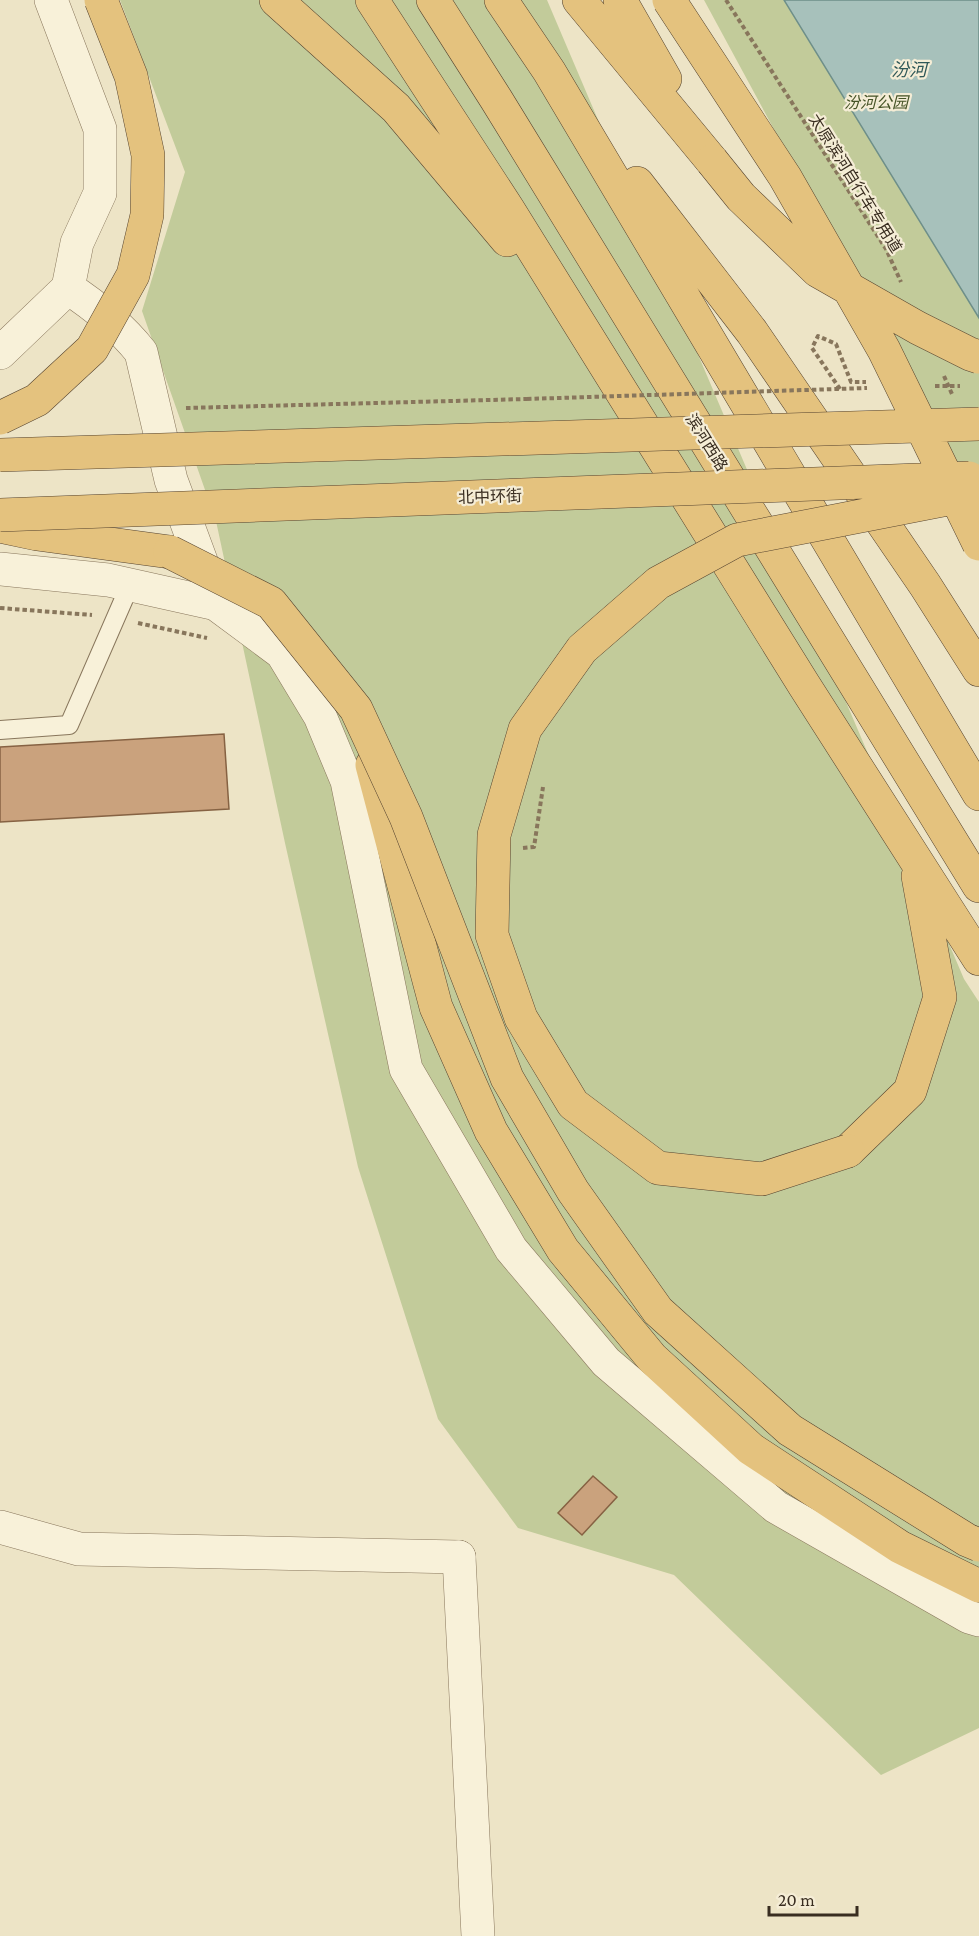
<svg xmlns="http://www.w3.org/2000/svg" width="979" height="1936" viewBox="0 0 979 1936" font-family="'Crimson Pro','Noto Sans SC',serif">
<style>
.green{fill:#c2cb9a}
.water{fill:#a7c1bb;stroke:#6e8f89;stroke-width:1.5}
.building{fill:#caa27d;stroke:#866243;stroke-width:1.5}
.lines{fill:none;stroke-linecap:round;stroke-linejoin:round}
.service-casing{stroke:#88765c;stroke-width:20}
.minor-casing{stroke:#88765c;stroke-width:34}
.tertiary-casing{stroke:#88765c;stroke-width:34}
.trunk-casing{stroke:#564430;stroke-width:34}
.path{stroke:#88765c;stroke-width:4;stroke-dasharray:4.5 3;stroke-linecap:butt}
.service{stroke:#f8f1d9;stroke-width:18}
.minor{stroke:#f8f1d9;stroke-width:33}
.tertiary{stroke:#f8f1d9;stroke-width:33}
.trunk{stroke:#e4c27e;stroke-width:33}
.trunk-bridge-casing{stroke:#564430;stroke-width:34;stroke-linecap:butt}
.path-bridge{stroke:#88765c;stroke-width:4;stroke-dasharray:4.5 3;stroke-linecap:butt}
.trunk-bridge{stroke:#e4c27e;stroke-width:33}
.labels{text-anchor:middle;stroke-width:4.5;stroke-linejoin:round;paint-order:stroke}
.park-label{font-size:16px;font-style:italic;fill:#465427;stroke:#f5edd6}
.street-label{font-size:16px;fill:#392d20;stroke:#f5edd6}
.water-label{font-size:18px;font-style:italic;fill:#2f5858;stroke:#f5edd6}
</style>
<rect width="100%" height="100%" fill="#ede4c6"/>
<path class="green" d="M 120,0 L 547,0 L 964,979 L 979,1002 L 979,1728 L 881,1775 L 674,1575 L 518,1528 L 438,1419 L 358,1167 L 285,843 L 216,521 L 142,311 L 185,172 Z
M 704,0 L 979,0 L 979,508 Z"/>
<path class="water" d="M 784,0 L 979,0 L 979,318 Z"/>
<path class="building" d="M 224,734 L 229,809 L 0,822 L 0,747 Z
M 593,1476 L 617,1497 L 582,1535 L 558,1513 Z"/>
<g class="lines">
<defs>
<path id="service" d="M 0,730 L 69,725 L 130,585"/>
<path id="minor" d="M 0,1527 L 79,1549 L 459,1557"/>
<path id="tertiary" d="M 68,288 C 94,305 121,327 141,352 L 171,480 L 211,588
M 0,353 L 68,288 L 77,243 L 100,193 L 100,129 L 51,0
M 0,569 L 108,580 L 216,604 L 282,653 L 320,716 L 347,781 L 406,1069 L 511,1249 L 606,1362 L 776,1507 L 969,1617 L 979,1620
M 459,1557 L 478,1936"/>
<path id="trunk" d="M 276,0 L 396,108 L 507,240
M 372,0 L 508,209 L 804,685 L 979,959
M 433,0 L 496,99 L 979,886
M 501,0 L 549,71 L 979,794
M 579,0 L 712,161
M 620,0 L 665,79
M 637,183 L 752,332 L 925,585 L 979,670
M 0,526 L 37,534 L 170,552
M 372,765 L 436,1007 L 491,1131 L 563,1250 L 652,1358 L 751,1449 L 900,1547 L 979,1586
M 848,1151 L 910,1091 L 940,997 L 918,876"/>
</defs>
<use href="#service" class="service-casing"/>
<use href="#minor" class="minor-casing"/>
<use href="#tertiary" class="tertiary-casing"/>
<use href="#trunk" class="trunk-casing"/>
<path class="path" d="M 726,0 L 886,249 L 901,282
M 944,376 L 952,394
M 840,389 L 812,348 L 818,336 L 836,344 L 851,382 L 866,382
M 186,408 L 527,399
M 0,608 L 92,615
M 138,623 L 207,638
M 523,848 L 534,847 L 543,787"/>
<use href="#service" class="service"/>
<use href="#minor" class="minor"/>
<use href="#tertiary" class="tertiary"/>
<use href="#trunk" class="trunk"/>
<defs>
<path id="trunk-bridge" d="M 669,0 L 785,177 L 884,350 L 979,544
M 712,161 L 741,197 L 818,271 L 918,328 L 970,354 L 979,357
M 0,418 L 37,400 L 92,349 L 133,275 L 147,215 L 148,155 L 131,76 L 101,0
M 0,455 L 979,424
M 0,515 L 969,478
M 170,552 L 271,603 L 356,709 L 406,817 L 507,1078 L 573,1191 L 658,1311 L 790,1430 L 967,1540 L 979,1545
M 848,1151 L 762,1179 L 658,1168 L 573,1104 L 521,1018 L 492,935 L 494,835 L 525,729 L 582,649 L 658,583 L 737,540 L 979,493"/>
</defs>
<use href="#trunk-bridge" class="trunk-bridge-casing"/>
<path class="path-bridge" d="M 935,386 L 960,386
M 527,399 L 867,388"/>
<use href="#trunk-bridge" class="trunk-bridge"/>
</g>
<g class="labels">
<g class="park-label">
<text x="876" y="108">汾河公园</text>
</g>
<g class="street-label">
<text transform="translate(856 183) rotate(58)" y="6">太原滨河自行车专用道</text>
<text transform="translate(707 442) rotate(58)" y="6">滨河西路</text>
<text transform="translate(490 496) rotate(-2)" y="6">北中环街</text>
</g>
<g class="water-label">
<text x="909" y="76">汾河</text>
</g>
</g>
<path d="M769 1906v9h88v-9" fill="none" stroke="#392d20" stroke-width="3"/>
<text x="778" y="1906" font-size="18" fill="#392d20" stroke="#f5edd6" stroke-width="4.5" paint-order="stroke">20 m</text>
</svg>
